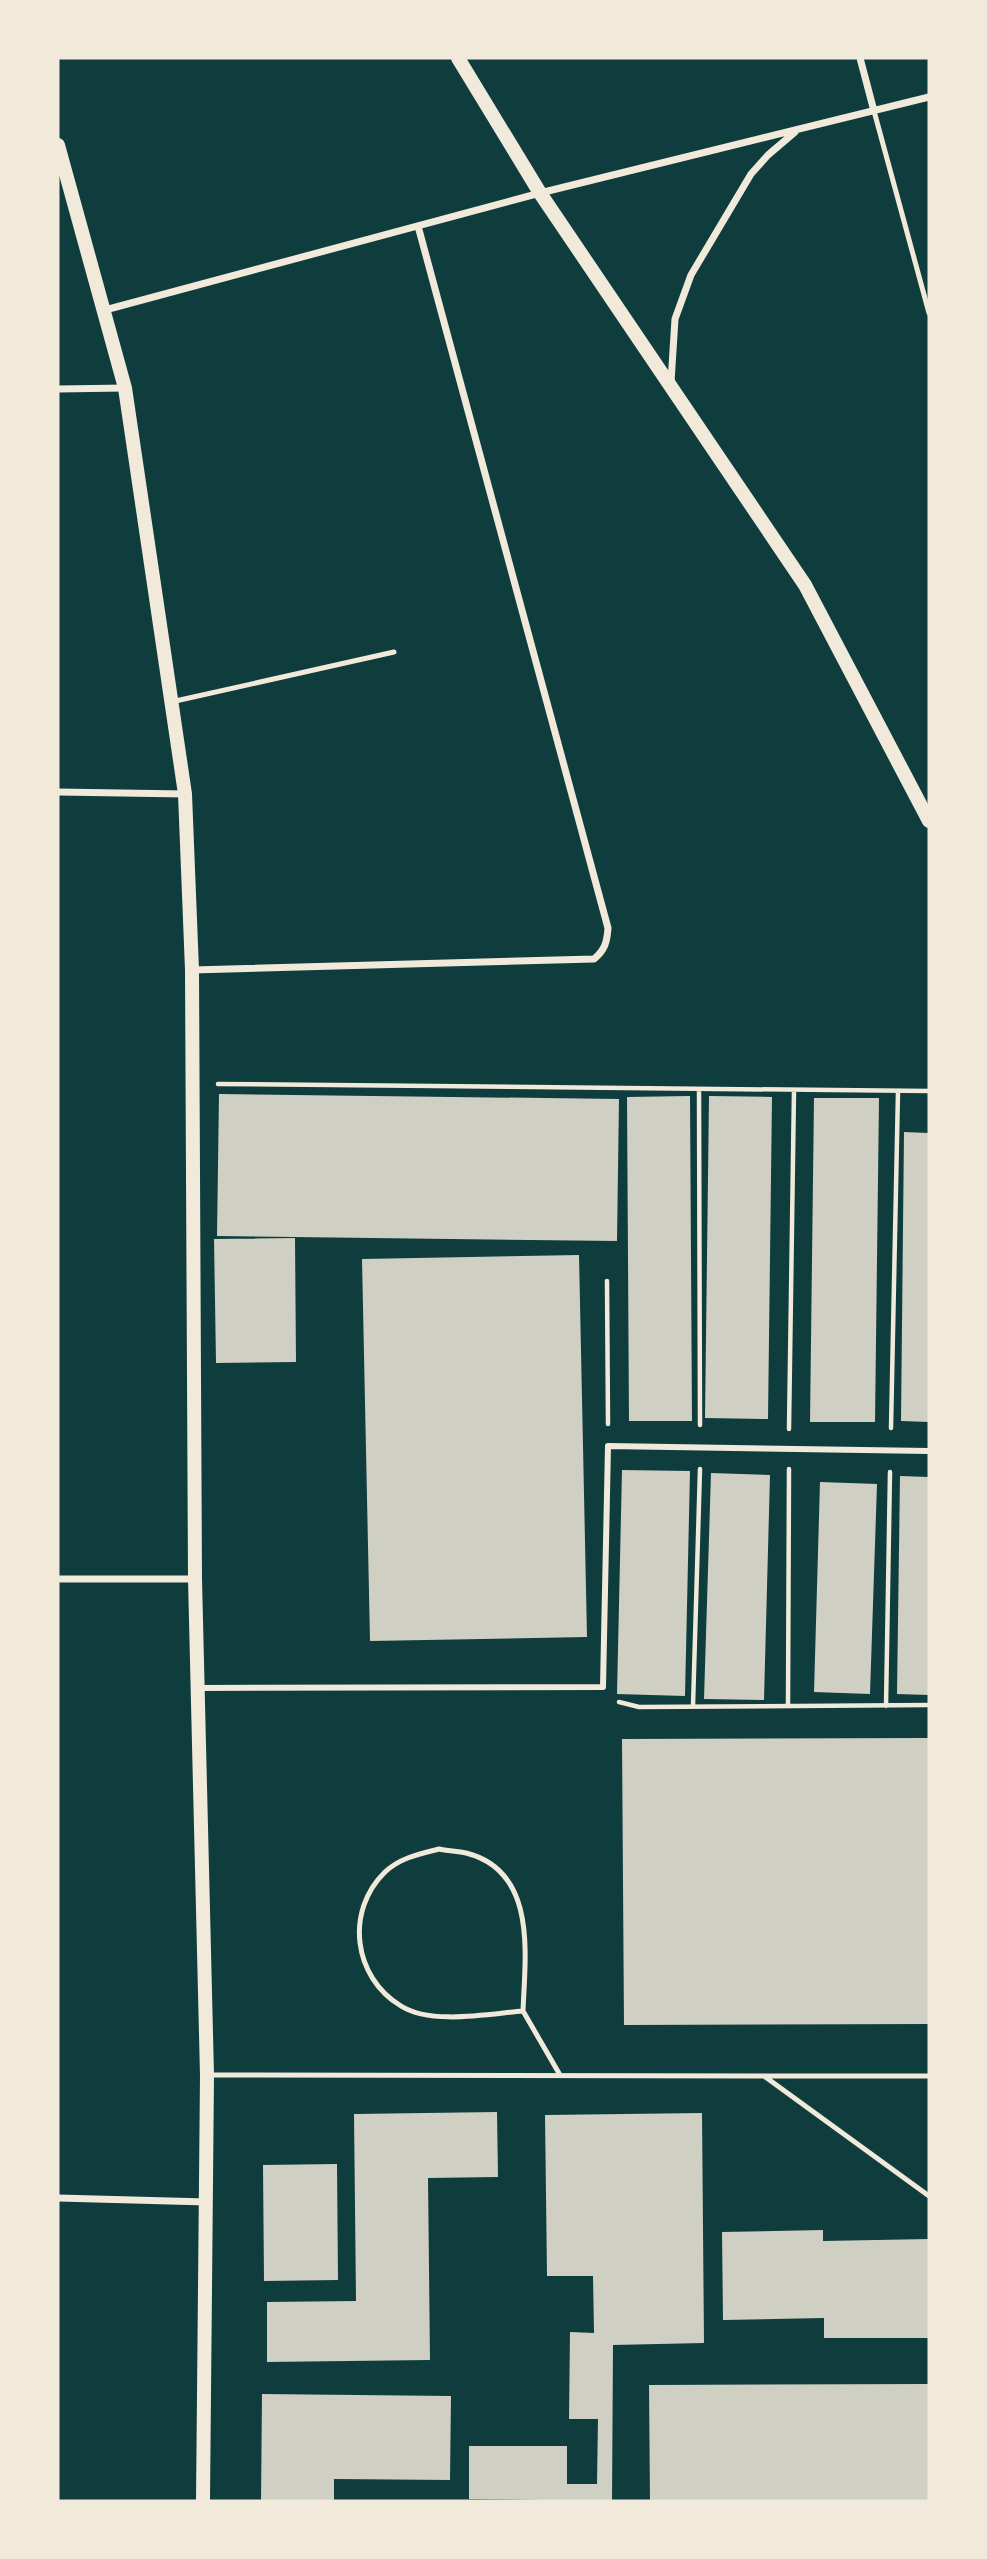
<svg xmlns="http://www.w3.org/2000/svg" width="987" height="2559" viewBox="0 0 987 2559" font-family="Figtree,sans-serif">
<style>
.building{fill:#cfcfc3}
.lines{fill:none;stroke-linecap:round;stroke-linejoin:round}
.path{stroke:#f1e9da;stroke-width:4.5}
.service{stroke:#f1e9da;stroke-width:5}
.pedestrian{stroke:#f1e9da;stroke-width:6}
.minor{stroke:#f1e9da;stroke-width:7}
.secondary{stroke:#f1e9da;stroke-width:14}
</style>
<rect width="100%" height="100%" fill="#0f3d3e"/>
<path class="building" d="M 219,1094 L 619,1099 L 617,1241 L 217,1236 Z
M 690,1096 L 692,1421 L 629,1421 L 627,1097 Z
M 709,1096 L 772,1097 L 768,1419 L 705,1418 Z
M 814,1098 L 879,1098 L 875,1422 L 810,1422 Z
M 904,1132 L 929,1133 L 929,1422 L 901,1421 Z
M 295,1238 L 296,1362 L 216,1363 L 214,1239 Z
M 579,1255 L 587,1637 L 370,1641 L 362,1259 Z
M 622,1470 L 690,1471 L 685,1696 L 617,1694 Z
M 711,1473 L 770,1475 L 764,1700 L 704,1699 Z
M 900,1476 L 929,1477 L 929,1695 L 897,1694 Z
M 820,1482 L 877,1484 L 870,1694 L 814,1692 Z
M 929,1738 L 929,2024 L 624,2025 L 622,1739 Z
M 497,2112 L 498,2177 L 428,2178 L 430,2360 L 267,2362 L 267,2302 L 356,2301 L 354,2114 Z
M 702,2113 L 704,2343 L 613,2345 L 612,2501 L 469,2499 L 469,2446 L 567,2446 L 567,2484 L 597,2484 L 598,2419 L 569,2419 L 570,2332 L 594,2333 L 593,2276 L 547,2276 L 545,2115 Z
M 337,2164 L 338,2280 L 264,2281 L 263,2165 Z
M 823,2230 L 823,2241 L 929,2239 L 929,2338 L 824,2338 L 824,2318 L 723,2320 L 722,2232 Z
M 929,2384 L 929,2501 L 650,2501 L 649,2385 Z
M 262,2394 L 451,2396 L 450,2480 L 334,2479 L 334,2501 L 261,2501 Z"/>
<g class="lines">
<path class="path" d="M 218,1084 L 929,1091
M 699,1089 L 700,1425
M 607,1281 L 608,1424
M 891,1428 L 898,1091
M 789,1429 L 794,1090
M 619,1702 L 639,1707 L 929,1705
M 693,1706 L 700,1469
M 788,1706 L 789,1469
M 886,1706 L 890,1472"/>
<path class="service" d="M 874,111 L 929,313
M 171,702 L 394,652
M 439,1849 C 447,1851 457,1851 466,1853 C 538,1871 525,1956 523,2011 C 488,2014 431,2025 401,2006 C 353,1977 345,1911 385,1872 C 400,1858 419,1854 439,1849 Z
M 523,2011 L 560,2075
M 207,2075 L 764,2076
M 929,2076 L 764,2076 L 929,2196"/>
<path class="pedestrian" d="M 199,1688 L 603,1687 L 608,1446 L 929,1451"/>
<path class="minor" d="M 860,58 L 874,111
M 105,310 L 540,193 L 929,97
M 671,382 L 675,319 L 691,275 L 751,174 L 768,155 L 795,132
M 58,389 L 125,388
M 58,792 L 185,794
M 192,970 L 594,959 C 605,950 607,942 608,928 L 418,226
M 58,1579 L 195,1579
M 58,2198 L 207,2202"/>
<path class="secondary" d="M 458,58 L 540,193 L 805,585 L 929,821
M 58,145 L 125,388 L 185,794 L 192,970 L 195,1579 L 207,2075 L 203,2501"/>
</g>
<rect width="987" height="2559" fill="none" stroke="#f1e9da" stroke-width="119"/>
</svg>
